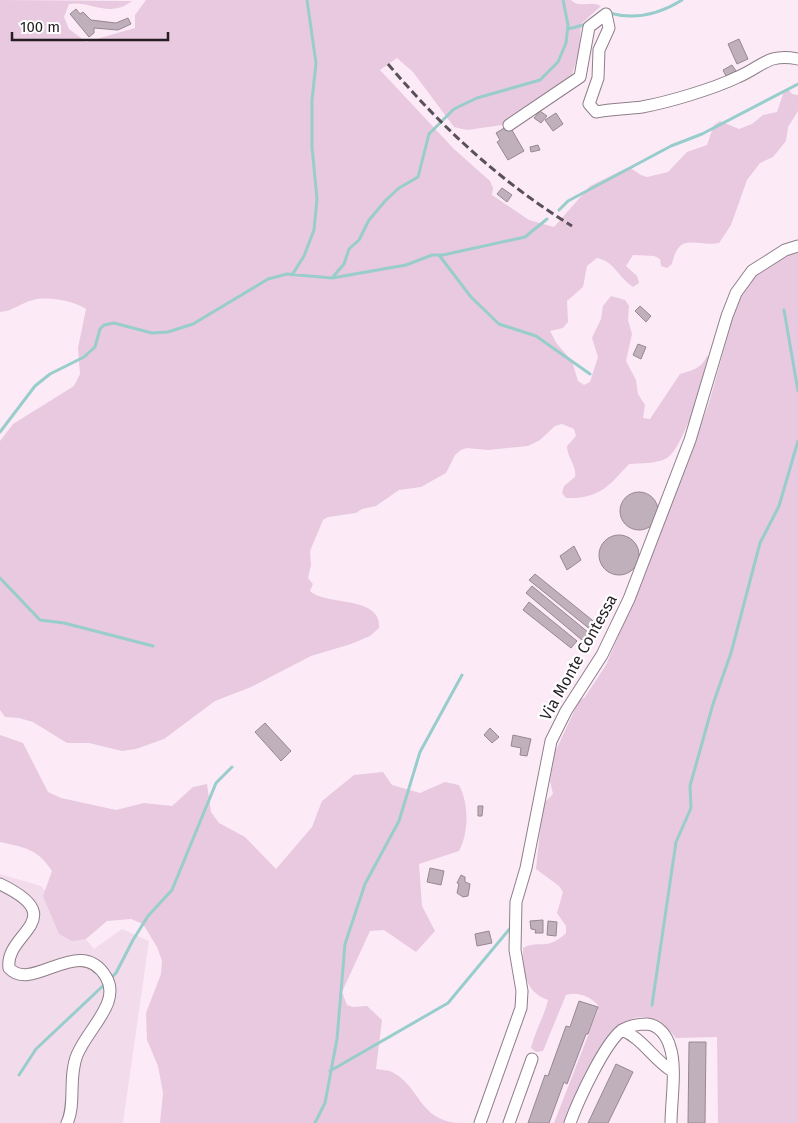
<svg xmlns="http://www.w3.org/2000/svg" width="798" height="1123" viewBox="0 0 798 1123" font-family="'Fira Sans',sans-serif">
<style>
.built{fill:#f2dbeb}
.green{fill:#e8c9df}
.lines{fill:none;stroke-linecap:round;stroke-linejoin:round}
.stream{stroke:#98cdcc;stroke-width:3}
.building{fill:#c0b0bb;stroke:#968892}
.minor-casing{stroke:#8e7f89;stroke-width:13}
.minor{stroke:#fff;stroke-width:11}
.rail{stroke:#5a5158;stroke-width:3;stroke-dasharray:8 4;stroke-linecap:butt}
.labels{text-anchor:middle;stroke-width:4.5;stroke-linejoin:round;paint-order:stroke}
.street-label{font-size:16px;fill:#241e23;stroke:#fefefe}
</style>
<rect width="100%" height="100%" fill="#fcebf7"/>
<path class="built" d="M 0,874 L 41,886 L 94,949 L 122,929 L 149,941 L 123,1123 L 0,1123 Z"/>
<path class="green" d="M 0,0 L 132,1 C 109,19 90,0 69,4 L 64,17 L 69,29 L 86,42 L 135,28 L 135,15 L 146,0 L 571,0 C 580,9 590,0 601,6 L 581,24 L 579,52 L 571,78 L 502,125 L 467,130 L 454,127 L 413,72 L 397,58 L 380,70 L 454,149 L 490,181 L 493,188 L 492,195 L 529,220 L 554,227 L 590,186 L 629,167 L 641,175 L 647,177 L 668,172 L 687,152 L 707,145 L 714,125 L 720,121 L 739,129 L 752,124 L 763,115 L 777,112 L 783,94 L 788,89 L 792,94 L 798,95 L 798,111 L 788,127 L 786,141 L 773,157 L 760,163 L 747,180 L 731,225 L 719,243 C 695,247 679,231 672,264 L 667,268 L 661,266 L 660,259 L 654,256 L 633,255 L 626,266 L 637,276 L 639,283 L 633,287 C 618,277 614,261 597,258 L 587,266 L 583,287 L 567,301 L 568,322 L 563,328 L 550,331 L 557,344 L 572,361 L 578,381 L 584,385 L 590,382 L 598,357 L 592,338 L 601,319 L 603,306 L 611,296 L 625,300 L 629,306 L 628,320 L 632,334 L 626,361 L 636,380 L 638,394 L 645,405 L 643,418 L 650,419 L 680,374 C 691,371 702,368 707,356 L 711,356 C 704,377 684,448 667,458 C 657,464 640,463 629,464 C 608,487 599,499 566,498 L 562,493 L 564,486 L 575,477 C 577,465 567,458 567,446 L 576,436 L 574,429 L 562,424 L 555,426 L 540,440 L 528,446 L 488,450 L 467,448 L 461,450 L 455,455 L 446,473 L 421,487 L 399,490 L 376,506 L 362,509 L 356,513 L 328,517 L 323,520 L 310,551 L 311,565 L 308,578 L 313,584 L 310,591 C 325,606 382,595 379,628 L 370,636 L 351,644 L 311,656 L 251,687 L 215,701 L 164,739 L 136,749 L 122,751 L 89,743 L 67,743 L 33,722 L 19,718 L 5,717 L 0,710 L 0,441 L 13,424 L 74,386 L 80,374 L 78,348 L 86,309 C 74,301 48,296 33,300 C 21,303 13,311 0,312 Z
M 794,251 L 798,251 L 798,1123 L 718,1123 L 717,1037 L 676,1038 C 622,970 582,1085 565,1123 L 554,1123 L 598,1010 L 598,1005 C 591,997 578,991 566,995 L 543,1051 L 536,1052 L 531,1048 C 535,1031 544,1017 548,1000 C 524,992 523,970 523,948 C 540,939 546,952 566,933 L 566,926 L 557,913 L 563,892 L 559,886 L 536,869 L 543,804 L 553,794 L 550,781 L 555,752 L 579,701 L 585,697 L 606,665 L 653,553 L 709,403 L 737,303 L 758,273 Z
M 0,735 L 23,743 L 48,792 L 61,798 L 116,810 L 144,803 L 172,806 L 193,787 L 207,784 L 211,812 L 219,823 L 245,837 L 276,869 L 312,827 L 322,801 L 354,775 L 383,772 L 392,785 L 420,793 L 445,782 L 459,785 C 469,804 469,832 459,851 L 419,864 L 422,906 L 435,931 L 416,952 L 384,930 L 370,931 L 342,992 L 347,1005 L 353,1007 L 367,1006 L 382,1020 L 376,1069 C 381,1070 388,1070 392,1072 C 421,1087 418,1119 457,1123 L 160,1123 L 163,1093 L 158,1066 L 147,1040 L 146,1013 L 161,974 L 162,961 L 157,947 L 143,924 L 131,919 L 107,921 L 86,939 L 72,941 L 59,934 L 43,896 L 52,871 C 37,848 25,848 0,842 Z"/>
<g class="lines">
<path class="stream" d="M 609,13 C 635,20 660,14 682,0
M 568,29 L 587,24
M 559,210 L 568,201 L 671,146 L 702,134 L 798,84
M 439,255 L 471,297 L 499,324 L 536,336 L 590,374
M 292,275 L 304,256 L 314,230 L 317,199 L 312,147 L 312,100 L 316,63 L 307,0
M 332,278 L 344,264 L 349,249 L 359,240 L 369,220 L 386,200 L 399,188 L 418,177 L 429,134 L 454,109 L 477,98 L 540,80 L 558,62 L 566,43 L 568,25 L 563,0
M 784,310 L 798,391
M 0,432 L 35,386 L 50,374 L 84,357 L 95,347 L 100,329 L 104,325 L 114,323 L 152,333 L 168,332 L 193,324 L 268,279 L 287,274 L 332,278 L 406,265 L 432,255 L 443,255 L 525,237 L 547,219
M 0,578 L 40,620 L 64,623 L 153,646
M 111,978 L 116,973 L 133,940 L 148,916 L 172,890 L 216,783 L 232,767
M 652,1005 L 676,842 L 691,808 L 690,786 L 713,704 L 731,653 L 760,543 L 779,506 L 798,441
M 330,1071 L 448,1003 L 512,926
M 19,1075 L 36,1049 L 106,983
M 315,1123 L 325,1103 L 337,1039 L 345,944 L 365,884 L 399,821 L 420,752 L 462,675"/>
</g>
<path class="building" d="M 76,9 L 80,14 L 83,12 L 91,20 L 116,23 L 128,18 L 131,24 L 118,30 L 94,28 L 94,33 L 89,37 L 70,14 Z
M 739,39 L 748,59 L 737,64 L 728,44 Z
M 732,65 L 736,71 L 726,76 L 723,70 Z
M 540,111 L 547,116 L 541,123 L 534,118 Z
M 556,113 L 563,124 L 553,131 L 545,120 Z
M 509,125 L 524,151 L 508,160 L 497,142 L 500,140 L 496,133 Z
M 538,145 L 540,150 L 531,152 L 530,147 Z
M 502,188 L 512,195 L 507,202 L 497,194 Z
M 640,306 L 651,316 L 646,322 L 635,311 Z
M 638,344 L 646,347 L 641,359 L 633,355 Z
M620 511a19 19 0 1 1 38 0a19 19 0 1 1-38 0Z
M599 555a20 20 0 1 1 40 0a20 20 0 1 1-40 0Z
M 574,546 L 581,560 L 567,570 L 560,556 Z
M 535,574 L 597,624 L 591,630 L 529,580 Z
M 532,586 L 589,633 L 582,640 L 526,593 Z
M 529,602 L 577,641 L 571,648 L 523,610 Z
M 265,723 L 291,751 L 281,761 L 255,732 Z
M 490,728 L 499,737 L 492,743 L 484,735 Z
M 513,735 L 531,739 L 527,756 L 520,755 L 521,748 L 511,746 Z
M 478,806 L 483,806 L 482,816 L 478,816 Z
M 430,868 L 444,871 L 441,885 L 427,882 Z
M 461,875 L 465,877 L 465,882 L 470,884 L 468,896 L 463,897 L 457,893 L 459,884 L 457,883 Z
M 543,920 L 543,933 L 535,933 L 536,930 L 531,929 L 530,921 Z
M 548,921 L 557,922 L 556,936 L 547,935 Z
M 489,931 L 492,943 L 477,946 L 475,934 Z
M 579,1001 L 598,1007 L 588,1034 L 586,1034 L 567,1084 L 564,1082 L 549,1123 L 528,1123 L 545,1075 L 548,1076 L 566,1026 L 570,1027 Z
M 689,1042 L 706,1042 L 705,1123 L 688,1123 Z
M 616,1064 L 633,1072 L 608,1123 L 588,1123 Z"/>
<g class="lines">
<defs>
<path id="minor" d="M 509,125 L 580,77 L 589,27 L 606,14 L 609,28 L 599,50 L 598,78 L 589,104 L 596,112 C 612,109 627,109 642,107 C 669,102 713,89 738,77 C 763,66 768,53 798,59
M 0,884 C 73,919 4,933 9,968 C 32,994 80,933 106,977 C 111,985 111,993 108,1002 C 101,1021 85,1036 77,1055 C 68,1077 76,1105 67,1123
M 622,1030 C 642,1038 654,1060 672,1071
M 480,1123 L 521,1008 L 522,991 L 515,950 L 516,902 L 526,868 L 551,741 L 566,711 L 602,655 L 629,599 L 690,440 L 727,316 L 736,293 L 752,271 L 785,250 L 798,246
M 509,1123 L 532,1059
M 570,1123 C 578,1101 604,1044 622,1030 C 629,1026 640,1024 647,1024 C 659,1025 667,1036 670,1047 C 677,1067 671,1102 671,1123"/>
</defs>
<use href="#minor" class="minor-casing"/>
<use href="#minor" class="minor"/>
<path class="rail" d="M 388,64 C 442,128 501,182 572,226"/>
</g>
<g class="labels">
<g class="street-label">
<text transform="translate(578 657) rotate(-61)" y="6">Via Monte Contessa</text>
</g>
</g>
<path d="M12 32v8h156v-8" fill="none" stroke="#241e23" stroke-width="2.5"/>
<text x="20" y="32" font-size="15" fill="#241e23" stroke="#fefefe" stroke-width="4" paint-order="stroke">100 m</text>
</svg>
